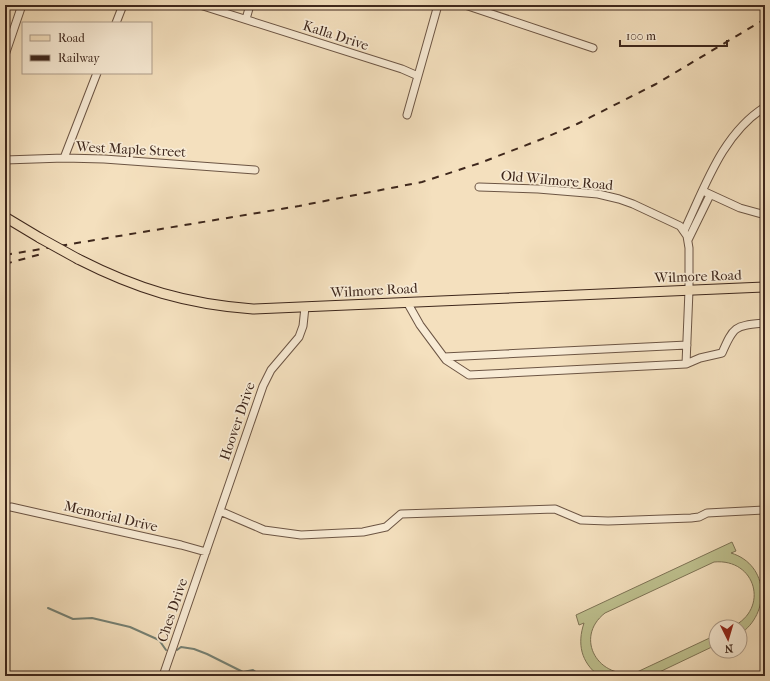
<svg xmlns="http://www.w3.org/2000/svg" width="770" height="681" viewBox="0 0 770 681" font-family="'IM FELL French Canon',serif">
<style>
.green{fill:#bec18f;stroke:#7e7456}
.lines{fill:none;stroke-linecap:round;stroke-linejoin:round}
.stream{stroke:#768174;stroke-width:2}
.minor-casing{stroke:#6c5544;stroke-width:9}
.major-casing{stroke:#3e271c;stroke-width:11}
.minor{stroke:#f8ebd5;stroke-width:7}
.major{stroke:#f4e0be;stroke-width:9}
.rail{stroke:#3e271c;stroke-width:2;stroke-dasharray:7 7;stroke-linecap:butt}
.major-bridge-casing{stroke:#3e271c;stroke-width:11;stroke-linecap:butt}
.major-bridge{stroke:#f4e0be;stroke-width:9}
.labels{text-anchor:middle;stroke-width:3.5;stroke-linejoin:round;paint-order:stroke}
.street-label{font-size:14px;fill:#3e271c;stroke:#f8ebd5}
</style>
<rect width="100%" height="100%" fill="#f4e0be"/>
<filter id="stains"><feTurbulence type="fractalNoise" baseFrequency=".005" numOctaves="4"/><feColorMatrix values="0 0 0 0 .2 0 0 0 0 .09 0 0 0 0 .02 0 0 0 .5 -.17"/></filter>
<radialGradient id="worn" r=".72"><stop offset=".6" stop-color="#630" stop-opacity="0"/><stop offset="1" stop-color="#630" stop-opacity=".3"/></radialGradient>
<path class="green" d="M 732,542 L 736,551 L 731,553 C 770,565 770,614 740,634 L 740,627 L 732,627 C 770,609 756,558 714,562 L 605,613 C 573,638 599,681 637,672 L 716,635 L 716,645 L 651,676 L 599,676 C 581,662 577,644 584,623 L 579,625 L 576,615 Z"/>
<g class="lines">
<path class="stream" d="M 48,608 L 73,619 L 92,618 L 130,627 L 159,640 L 166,650
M 177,650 L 181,647 L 194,649 L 207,654 L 243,672 L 253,670 L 261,676
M 273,676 L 284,676"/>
<defs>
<path id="minor" d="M 200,5 L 402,69 L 418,76
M 465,5 L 593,48
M 246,19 L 250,5
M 116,23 L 123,5
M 5,55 L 22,5
M 407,115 L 438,5
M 64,158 L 97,73
M 5,160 L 64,158 L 104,159 L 255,170
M 479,187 L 538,189 L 598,194 L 619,199 L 633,204 L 680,226 L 687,236 L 689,248 L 689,290 L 686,364 L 700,358 L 722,353 C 734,325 735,326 765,323
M 703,191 L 740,208 L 765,215
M 684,231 C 705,187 722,134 765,107
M 688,240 L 710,195
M 407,302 L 420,325 L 446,360 L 469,375 L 686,364
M 444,357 L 687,345
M 11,507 L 181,545 L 206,552
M 220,511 L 264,530 L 301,535 L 363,532 L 386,527 L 401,514 L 555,509 L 581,520 L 608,521 L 691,518 L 699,517 L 707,513 L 765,510
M 163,676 L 263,386 L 271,370 L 299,337 L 303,326 L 305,307"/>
<path id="major" d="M 5,217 L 40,238
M 78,259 C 137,289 186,304 253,309 L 765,287"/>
</defs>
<use href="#minor" class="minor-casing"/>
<use href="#major" class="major-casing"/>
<use href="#minor" class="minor"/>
<use href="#major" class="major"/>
<path class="rail" d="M 5,255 L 299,206 L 422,182 L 480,163 L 542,139 L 577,124 L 656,84 L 765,19
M 5,264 L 45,253"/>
<defs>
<path id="major-bridge" d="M 40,238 L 78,259"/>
</defs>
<use href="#major-bridge" class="major-bridge-casing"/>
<use href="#major-bridge" class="major-bridge"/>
</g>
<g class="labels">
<g class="street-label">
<text transform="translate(336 35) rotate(18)" y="5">Kalla Drive</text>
<text transform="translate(131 149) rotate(3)" y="5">West Maple Street</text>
<text transform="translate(557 180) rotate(5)" y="5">Old Wilmore Road</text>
<text transform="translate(698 276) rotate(-2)" y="5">Wilmore Road</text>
<text transform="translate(374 290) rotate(-3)" y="5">Wilmore Road</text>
<text transform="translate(237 421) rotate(-71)" y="5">Hoover Drive</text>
<text transform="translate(111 516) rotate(13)" y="5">Memorial Drive</text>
<text transform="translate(172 610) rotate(-71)" y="5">Ches Drive</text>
</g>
</g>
<rect width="770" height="681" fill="none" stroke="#f4e0be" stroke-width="20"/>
<rect x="6" y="6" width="758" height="669" fill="none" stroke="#3e271c" stroke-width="2"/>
<rect x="10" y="10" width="750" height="661" fill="none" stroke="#3e271c"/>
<rect x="22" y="22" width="130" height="52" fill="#f8ebd5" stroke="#ae9d8b"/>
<rect x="30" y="35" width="20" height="6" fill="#f4e0be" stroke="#ae9d8b"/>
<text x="58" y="42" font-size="12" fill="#3e271c">Road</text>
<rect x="30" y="55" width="20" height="6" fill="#3e271c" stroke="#ae9d8b"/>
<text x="58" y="62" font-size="12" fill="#3e271c">Railway</text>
<g transform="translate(728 639) rotate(175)"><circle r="19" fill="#f8ebd5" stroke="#ae9d8b"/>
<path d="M0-3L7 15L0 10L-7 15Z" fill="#8f2418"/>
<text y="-6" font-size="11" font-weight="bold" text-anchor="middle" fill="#3e271c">N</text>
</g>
<path d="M620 40v6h107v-6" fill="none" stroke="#3e271c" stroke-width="2"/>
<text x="626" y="40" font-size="12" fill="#3e271c" stroke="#f8ebd5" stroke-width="3" paint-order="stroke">100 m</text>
<rect width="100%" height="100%" filter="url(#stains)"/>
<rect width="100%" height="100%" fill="url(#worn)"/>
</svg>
